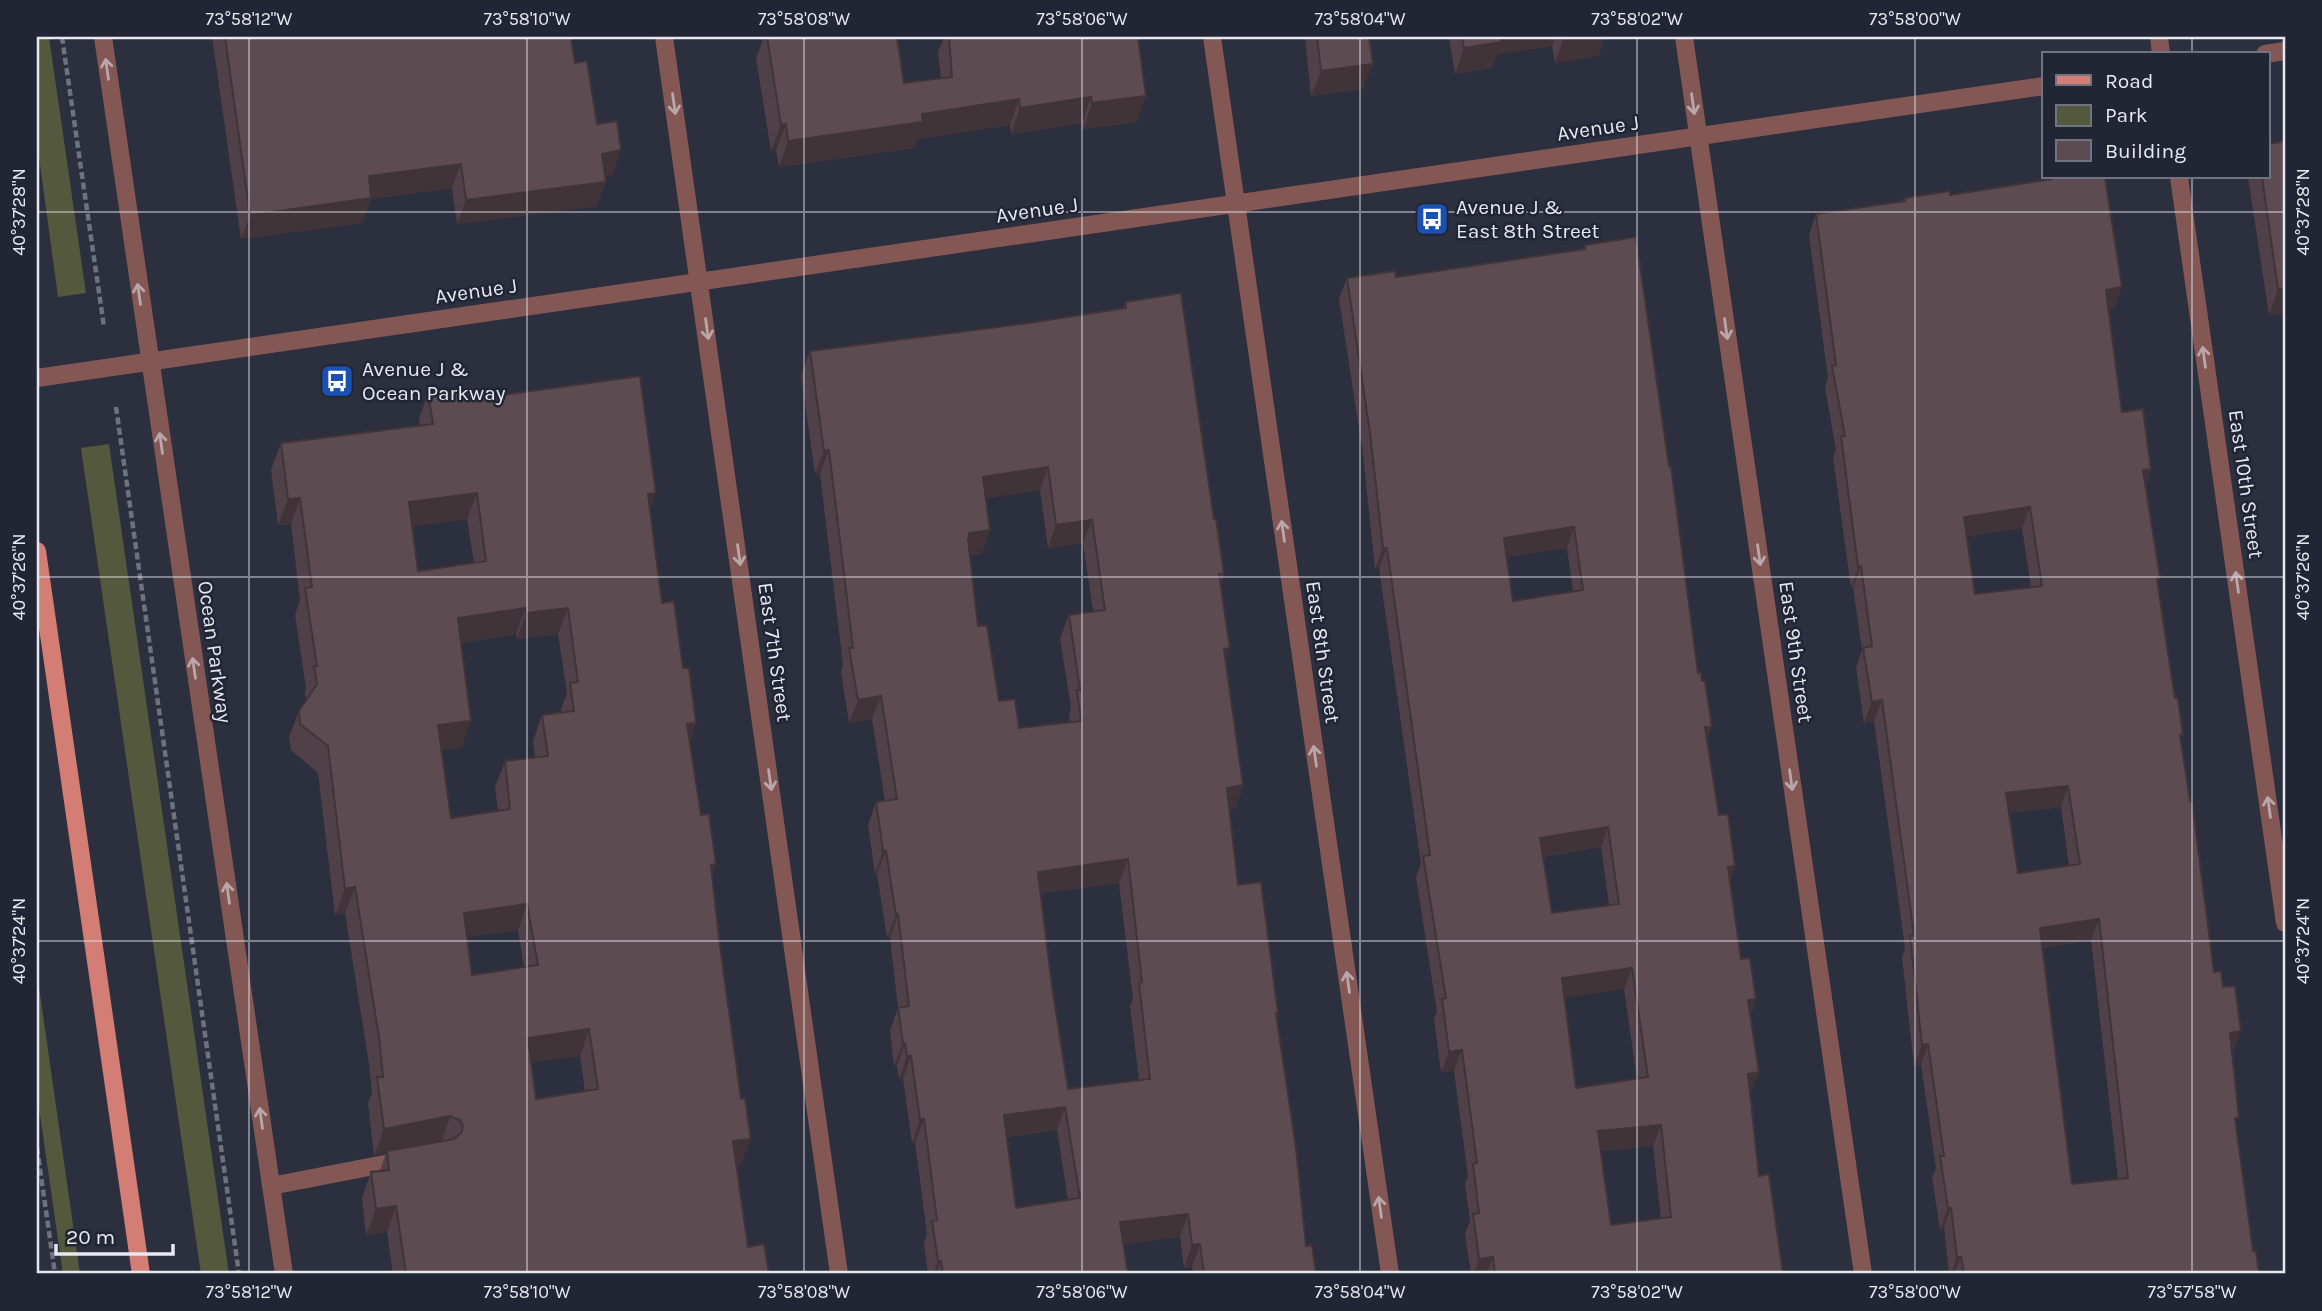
<svg xmlns="http://www.w3.org/2000/svg" width="2322" height="1311" viewBox="0 0 2322 1311" font-family="Karla,sans-serif">
<style>
.green{fill:#54583c}
.lines{fill:none;stroke-linecap:round;stroke-linejoin:round}
.path{stroke:#6e717e;stroke-width:4.5;stroke-dasharray:7 3.5;stroke-linecap:butt}
.minor{stroke:#835854;stroke-width:18}
.major{stroke:#d37d75;stroke-width:18}
.wall{fill:#504047;fill-rule:evenodd}
.shaded-wall{fill:#413439}
.building{fill:#5d4b52;stroke:#413439;stroke-width:2;fill-rule:evenodd}
.oneway{stroke:#b9a7ab}
.ticks{fill:none;stroke:#e6e8f2;stroke-width:2;stroke-opacity:0.45}
.labels{text-anchor:middle;stroke-width:5;stroke-linejoin:round;paint-order:stroke}
.street-label{font-size:21px;fill:#e6e8f2;stroke:#222534}
.poi-label{font-size:21px;fill:#e6e8f2;stroke:#222534;text-anchor:start}
.neatline{fill:none;stroke:#e6e8f2;stroke-width:2.5}
.ticks-label{font-size:18px;text-anchor:middle;fill:#e6e8f2}
</style>
<rect width="100%" height="100%" fill="#2c2f3e"/>
<path class="green" d="M 37,37 L 49,37 L 86,293 L 58,297 L 37,142 Z
M 109,444 L 229,1274 L 201,1274 L 81,448 Z
M 37,973 L 80,1274 L 63,1274 L 37,1094 Z"/>
<g class="lines">
<path class="path" d="M 62,37 L 104,327
M 116,407 L 239,1274
M 37,1148 L 55,1274"/>
<path class="minor" d="M 103,37 L 284,1274
M 664,37 L 839,1274
M 1212,37 L 1390,1274
M 1684,37 L 1863,1274
M 2159,37 L 2161,54
M 2265,54 L 2285,51
M 2179,177 L 2285,923
M 37,378 L 2044,86
M 271,1186 L 405,1160"/>
<path class="major" d="M 37,551 L 141,1274"/>
</g>
<path class="wall" d="M 212,37 L 571,37 L 575,63 L 597,124 L 613,175 L 605,176 L 597,206 L 457,224 L 452,188 L 371,199 L 362,223 L 241,239 Z
M 764,37 L 842,37 L 904,83 L 941,79 L 938,52 L 944,37 L 1138,37 L 1137,122 L 1083,129 L 1082,123 L 1011,134 L 1010,125 L 917,139 L 914,148 L 779,167 L 776,150 L 771,151 L 756,58 Z
M 1305,37 L 1369,37 L 1363,89 L 1311,96 Z
M 1449,37 L 1605,37 L 1598,56 L 1555,63 L 1552,46 L 1497,54 L 1492,68 L 1455,74 Z
M 2051,177 L 2122,287 L 2114,308 L 2109,309 L 2122,412 L 2151,469 L 2145,486 L 2160,577 L 2158,583 L 2214,972 L 2223,987 L 2241,1031 L 2233,1052 L 2232,1052 L 2236,1127 L 2253,1251 L 2259,1274 L 1949,1274 L 1944,1228 L 1940,1229 L 1932,1177 L 1936,1168 L 1921,1065 L 1914,1066 L 1902,957 L 1905,948 L 1874,721 L 1864,723 L 1856,668 L 1862,650 L 1853,587 L 1851,588 L 1833,457 L 1836,450 L 1825,387 L 1828,378 L 1809,235 L 1816,214 L 1903,201 L 1904,198 L 1950,195 L 2050,179 ZM 2022,528 L 2031,587 L 1975,594 L 1967,536 ZM 2061,807 L 2069,866 L 2018,873 L 2009,813 ZM 2091,940 L 2118,1179 L 2072,1184 L 2042,948 Z
M 2248,177 L 2268,177 L 2285,313 L 2269,315 Z
M 1585,245 L 1698,673 L 1719,815 L 1730,880 L 1741,959 L 1756,999 L 1750,1015 L 1759,1072 L 1750,1093 L 1759,1176 L 1783,1274 L 1471,1274 L 1465,1234 L 1470,1221 L 1465,1184 L 1468,1176 L 1454,1071 L 1441,1072 L 1434,1019 L 1437,1012 L 1416,877 L 1421,864 L 1379,568 L 1375,569 L 1363,454 L 1339,299 L 1347,278 L 1396,277 L 1583,249 ZM 1567,548 L 1573,591 L 1513,601 L 1506,557 ZM 1601,847 L 1609,905 L 1552,913 L 1543,857 ZM 1624,989 L 1637,1079 L 1576,1088 L 1565,997 ZM 1653,1146 L 1661,1219 L 1611,1225 L 1601,1151 Z
M 1125,302 L 1214,519 L 1224,573 L 1221,583 L 1226,660 L 1243,785 L 1235,809 L 1230,809 L 1238,885 L 1278,1013 L 1277,1017 L 1306,1246 L 1316,1274 L 1193,1274 L 1192,1267 L 1184,1268 L 1180,1237 L 1123,1244 L 1128,1274 L 928,1274 L 924,1244 L 927,1234 L 915,1143 L 912,1143 L 903,1079 L 899,1079 L 897,1066 L 894,1066 L 890,1031 L 898,1008 L 890,938 L 887,938 L 877,874 L 875,874 L 868,825 L 876,802 L 885,801 L 872,719 L 849,723 L 841,672 L 843,665 L 820,474 L 815,474 L 801,375 L 810,351 L 1022,324 L 1123,309 ZM 1040,490 L 1048,548 L 1083,543 L 1093,611 L 1069,615 L 1060,638 L 1071,708 L 1069,714 L 1070,722 L 1019,728 L 999,701 L 978,626 L 970,555 L 982,554 L 986,498 ZM 1119,883 L 1133,999 L 1130,1006 L 1139,1080 L 1068,1089 L 1052,986 L 1040,893 ZM 1057,1130 L 1068,1200 L 1016,1208 L 1007,1137 Z
M 428,393 L 474,399 L 650,509 L 662,603 L 683,668 L 696,723 L 690,740 L 701,815 L 716,864 L 712,875 L 741,1165 L 736,1166 L 748,1247 L 769,1274 L 393,1274 L 387,1232 L 366,1235 L 362,1198 L 371,1172 L 380,1171 L 386,1153 L 374,1155 L 368,1104 L 372,1092 L 369,1064 L 345,913 L 335,915 L 318,773 L 291,750 L 289,737 L 299,711 L 306,700 L 305,693 L 306,688 L 295,615 L 300,600 L 291,524 L 278,525 L 271,470 L 281,443 L 420,426 L 419,419 ZM 467,519 L 474,563 L 418,571 L 413,526 ZM 516,634 L 517,639 L 558,634 L 567,693 L 561,710 L 561,713 L 542,715 L 533,741 L 535,758 L 505,761 L 495,787 L 498,811 L 451,818 L 442,750 L 462,747 L 461,643 ZM 518,930 L 524,967 L 472,975 L 467,937 ZM 580,1056 L 585,1091 L 536,1099 L 531,1062 Z
M 2285,418 L 2285,439 L 2283,424 Z"/>
<path class="shaded-wall" d="M 1497,37 L 1556,37 L 1552,46 L 1497,54 L 1492,68 L 1455,74 L 1464,48 Z
M 1564,37 L 1605,37 L 1598,56 L 1555,63 Z
M 1373,64 L 1363,89 L 1311,96 L 1321,71 Z
M 1146,96 L 1137,122 L 1083,129 L 1092,103 Z
M 1091,97 L 1082,123 L 1011,134 L 1020,108 Z
M 1019,99 L 1010,125 L 917,139 L 914,148 L 779,167 L 788,141 L 922,114 Z
M 786,124 L 776,150 L 771,151 L 781,125 Z
M 621,150 L 613,175 L 593,178 L 602,154 Z
M 461,164 L 452,188 L 371,199 L 362,223 L 241,239 L 250,215 L 369,176 Z
M 606,182 L 597,206 L 457,224 L 466,200 Z
M 2122,287 L 2114,308 L 2098,311 L 2106,290 Z
M 2285,288 L 2285,313 L 2269,315 L 2278,289 Z
M 829,450 L 820,474 L 815,474 L 824,451 Z
M 1048,467 L 1040,490 L 975,500 L 983,477 Z
M 2151,469 L 2144,490 L 2143,470 Z
M 477,493 L 467,519 L 400,528 L 409,502 Z
M 656,493 L 646,520 L 648,494 Z
M 300,498 L 291,524 L 278,525 L 288,499 Z
M 2030,507 L 2022,528 L 1957,538 L 1964,517 Z
M 1092,520 L 1083,543 L 1048,548 L 1056,525 Z
M 1574,527 L 1567,548 L 1496,558 L 1504,538 Z
M 990,530 L 982,554 L 964,556 L 969,533 Z
M 1383,548 L 1387,548 L 1379,568 L 1375,569 Z
M 1861,566 L 1853,587 L 1851,588 L 1858,567 Z
M 526,608 L 516,634 L 449,645 L 458,618 Z
M 568,608 L 558,634 L 517,639 L 526,613 Z
M 1230,648 L 1222,671 L 1224,649 Z
M 881,696 L 872,719 L 849,723 L 858,700 Z
M 1882,700 L 1874,721 L 1864,723 L 1872,702 Z
M 471,721 L 462,747 L 429,752 L 438,725 Z
M 696,723 L 686,749 L 687,724 Z
M 1705,727 L 1712,727 L 1704,747 Z
M 1243,785 L 1235,809 L 1219,811 L 1227,788 Z
M 2068,786 L 2061,807 L 1998,814 L 2006,793 Z
M 1608,827 L 1601,847 L 1532,858 L 1540,838 Z
M 883,851 L 886,851 L 877,874 L 875,874 Z
M 1128,859 L 1119,883 L 1029,895 L 1038,872 Z
M 716,864 L 706,891 L 711,865 Z
M 1735,866 L 1728,886 L 1728,867 Z
M 355,887 L 345,913 L 335,915 L 345,889 Z
M 527,904 L 518,930 L 455,939 L 464,913 Z
M 898,914 L 890,938 L 887,938 L 896,915 Z
M 2099,919 L 2091,940 L 2032,949 L 2040,928 Z
M 1632,968 L 1624,989 L 1555,999 L 1562,978 Z
M 1756,999 L 1749,1020 L 1748,1000 Z
M 589,1029 L 580,1056 L 518,1064 L 528,1038 Z
M 2241,1031 L 2233,1052 L 2222,1054 L 2230,1033 Z
M 903,1043 L 905,1043 L 897,1066 L 894,1066 Z
M 1928,1044 L 1921,1065 L 1914,1066 L 1922,1045 Z
M 1462,1050 L 1454,1071 L 1441,1072 L 1449,1052 Z
M 907,1056 L 911,1056 L 903,1079 L 899,1079 Z
M 1759,1072 L 1751,1093 L 1741,1094 L 1748,1074 Z
M 1065,1107 L 1057,1130 L 995,1138 L 1004,1115 Z
M 450,1116 L 441,1143 L 374,1155 L 384,1129 Z
M 924,1119 L 915,1143 L 912,1143 L 920,1120 Z
M 1661,1125 L 1653,1146 L 1591,1152 L 1598,1131 Z
M 751,1139 L 741,1165 L 723,1168 L 733,1141 Z
M 396,1206 L 387,1232 L 366,1235 L 376,1209 Z
M 1948,1208 L 1951,1208 L 1944,1228 L 1940,1229 Z
M 1188,1214 L 1180,1237 L 1112,1246 L 1120,1222 Z
M 1200,1244 L 1192,1267 L 1184,1268 L 1192,1245 Z
M 1493,1257 L 1487,1274 L 1473,1274 L 1479,1259 Z
M 1957,1257 L 1961,1257 L 1954,1274 L 1951,1274 Z
M 938,1261 L 941,1261 L 936,1274 L 933,1274 Z"/>
<path class="building" d="M 225,37 L 571,37 L 575,63 L 587,61 L 597,124 L 617,121 L 621,150 L 602,154 L 606,182 L 466,200 L 461,164 L 369,176 L 371,198 L 250,215 Z
M 767,37 L 897,37 L 904,83 L 952,77 L 949,37 L 1138,37 L 1146,96 L 1092,103 L 1091,97 L 1020,108 L 1019,99 L 922,114 L 923,122 L 788,141 L 786,124 L 781,125 Z
M 1317,37 L 1369,37 L 1373,64 L 1321,71 Z
M 1462,37 L 1500,37 L 1501,42 L 1464,48 Z
M 2285,141 L 2285,288 L 2278,289 L 2262,177 L 2268,177 L 2268,144 Z
M 2052,177 L 2105,177 L 2122,287 L 2106,290 L 2122,412 L 2143,409 L 2151,469 L 2143,470 L 2160,577 L 2157,578 L 2166,640 L 2175,698 L 2178,698 L 2183,735 L 2180,735 L 2190,801 L 2192,801 L 2214,972 L 2221,971 L 2223,987 L 2235,986 L 2241,1031 L 2230,1033 L 2239,1118 L 2235,1118 L 2253,1251 L 2256,1251 L 2259,1274 L 1964,1274 L 1961,1257 L 1957,1257 L 1951,1208 L 1948,1208 L 1940,1156 L 1944,1156 L 1928,1044 L 1922,1045 L 1910,936 L 1914,935 L 1882,700 L 1872,702 L 1863,648 L 1872,646 L 1861,566 L 1858,567 L 1841,436 L 1845,436 L 1832,366 L 1836,365 L 1816,214 L 1905,201 L 1904,198 L 1950,191 L 1950,195 L 2052,179 ZM 2030,507 L 2042,586 L 1975,594 L 1964,517 ZM 2068,786 L 2080,864 L 2018,873 L 2006,793 ZM 2099,919 L 2128,1178 L 2072,1184 L 2040,928 Z
M 1636,237 L 1669,466 L 1671,466 L 1698,673 L 1701,672 L 1702,681 L 1705,681 L 1712,727 L 1705,727 L 1719,815 L 1728,814 L 1735,866 L 1728,867 L 1741,959 L 1750,958 L 1756,999 L 1748,1000 L 1759,1072 L 1748,1074 L 1759,1176 L 1769,1174 L 1783,1274 L 1495,1274 L 1493,1257 L 1479,1259 L 1473,1214 L 1479,1213 L 1473,1164 L 1477,1163 L 1462,1050 L 1449,1052 L 1442,999 L 1446,998 L 1423,856 L 1430,855 L 1387,548 L 1383,548 L 1370,433 L 1347,278 L 1395,271 L 1396,277 L 1585,249 L 1585,245 ZM 1574,527 L 1583,590 L 1513,601 L 1504,538 ZM 1608,827 L 1619,904 L 1552,913 L 1540,838 ZM 1632,968 L 1648,1077 L 1576,1088 L 1562,978 ZM 1661,1125 L 1671,1217 L 1611,1225 L 1598,1131 Z
M 1181,293 L 1214,519 L 1216,519 L 1224,573 L 1219,574 L 1230,648 L 1224,649 L 1243,785 L 1227,788 L 1238,885 L 1261,882 L 1278,1013 L 1276,1013 L 1296,1148 L 1306,1246 L 1312,1245 L 1316,1274 L 1204,1274 L 1200,1244 L 1192,1245 L 1188,1214 L 1120,1222 L 1128,1274 L 943,1274 L 941,1261 L 938,1261 L 932,1221 L 937,1220 L 924,1119 L 920,1120 L 911,1056 L 907,1056 L 905,1043 L 903,1043 L 898,1008 L 909,1006 L 898,914 L 896,915 L 886,851 L 883,851 L 876,802 L 897,799 L 881,696 L 858,700 L 849,648 L 853,648 L 829,450 L 824,451 L 810,351 L 1022,324 L 1126,308 L 1125,302 ZM 1048,467 L 1056,525 L 1092,520 L 1105,610 L 1069,615 L 1080,690 L 1077,690 L 1081,721 L 1019,728 L 1015,699 L 999,701 L 987,625 L 978,626 L 968,539 L 970,539 L 969,533 L 990,530 L 983,477 ZM 1128,859 L 1142,982 L 1139,983 L 1150,1079 L 1068,1089 L 1052,986 L 1038,872 ZM 1065,1107 L 1080,1198 L 1016,1208 L 1004,1115 Z
M 640,376 L 656,493 L 648,494 L 662,603 L 674,601 L 683,668 L 689,668 L 696,723 L 687,724 L 701,815 L 709,814 L 716,864 L 711,865 L 719,938 L 741,1099 L 745,1098 L 751,1139 L 733,1141 L 748,1247 L 764,1244 L 769,1274 L 406,1274 L 396,1206 L 376,1209 L 371,1172 L 389,1170 L 387,1151 L 454,1139 L 462,1132 L 463,1126 L 460,1120 L 450,1116 L 384,1129 L 377,1077 L 383,1077 L 379,1037 L 355,887 L 345,889 L 328,746 L 300,724 L 299,711 L 317,684 L 314,666 L 317,666 L 305,588 L 312,587 L 300,498 L 288,499 L 281,443 L 433,424 L 428,393 L 472,387 L 474,399 ZM 477,493 L 486,561 L 418,571 L 409,502 ZM 526,608 L 526,613 L 568,608 L 578,682 L 570,683 L 574,711 L 542,715 L 548,756 L 505,761 L 510,809 L 451,818 L 438,725 L 471,721 L 458,618 ZM 527,904 L 538,965 L 472,975 L 464,913 ZM 589,1029 L 598,1089 L 536,1099 L 528,1038 Z"/>
<defs><path id="oneway-shaft" d="M-6 0H5M1.5-3L5.5 0L1.5 3" fill="none" stroke-width="1.6" stroke-linecap="round" stroke-linejoin="round" transform="scale(1.75)"/></defs>
<g class="oneway">
<use href="#oneway-shaft" transform="translate(107 69) rotate(-98)"/>
<use href="#oneway-shaft" transform="translate(674 104) rotate(82)"/>
<use href="#oneway-shaft" transform="translate(1693 104) rotate(82)"/>
<use href="#oneway-shaft" transform="translate(139 294) rotate(-98)"/>
<use href="#oneway-shaft" transform="translate(707 329) rotate(82)"/>
<use href="#oneway-shaft" transform="translate(1726 329) rotate(82)"/>
<use href="#oneway-shaft" transform="translate(2204 357) rotate(-98)"/>
<use href="#oneway-shaft" transform="translate(161 443) rotate(-98)"/>
<use href="#oneway-shaft" transform="translate(1283 531) rotate(-98)"/>
<use href="#oneway-shaft" transform="translate(739 555) rotate(82)"/>
<use href="#oneway-shaft" transform="translate(1759 555) rotate(82)"/>
<use href="#oneway-shaft" transform="translate(2237 582) rotate(-98)"/>
<use href="#oneway-shaft" transform="translate(194 668) rotate(-98)"/>
<use href="#oneway-shaft" transform="translate(1315 756) rotate(-98)"/>
<use href="#oneway-shaft" transform="translate(770 780) rotate(82)"/>
<use href="#oneway-shaft" transform="translate(1791 780) rotate(82)"/>
<use href="#oneway-shaft" transform="translate(2269 807) rotate(-98)"/>
<use href="#oneway-shaft" transform="translate(228 893) rotate(-98)"/>
<use href="#oneway-shaft" transform="translate(1348 982) rotate(-98)"/>
<use href="#oneway-shaft" transform="translate(261 1118) rotate(-98)"/>
<use href="#oneway-shaft" transform="translate(1380 1207) rotate(-98)"/>
</g>
<path class="ticks" d="M 249,37 L 249,1274M 527,37 L 527,1274M 804,37 L 804,1274M 1082,37 L 1082,1274M 1360,37 L 1360,1274M 1637,37 L 1637,1274M 1915,37 L 1915,1274M 2192,37 L 2192,54M 2192,177 L 2192,1274M 37,212 L 2285,212M 37,577 L 2285,577M 37,941 L 2285,941"/>
<defs>
<symbol id="bus-square" viewBox="-11 -11 22 22"><rect x="-9" y="-9" width="18" height="18" rx="4" fill="#1a4fb4" stroke="#222534"/><path d="M-5-6H5V4H4V6H2V4H-2V6H-4V4H-5ZM-3.5-4V0h7V-4ZM-3.5 1.2v1.5H-2V1.2ZM2 1.2v1.5H3.5V1.2Z" fill="#fff"/></symbol>
</defs>
<g fill-rule="evenodd">
<use href="#bus-square" x="1413" y="200" width="38" height="38"/>
<use href="#bus-square" x="318" y="362" width="38" height="38"/>
</g>
<g class="labels">
<g class="street-label">
<text transform="translate(1598 128) rotate(-8)" y="7">Avenue J</text>
<text transform="translate(1037 210) rotate(-8)" y="7">Avenue J</text>
<text transform="translate(476 291) rotate(-8)" y="7">Avenue J</text>
<text transform="translate(2246 484) rotate(82)" y="7">East 10th Street</text>
<text transform="translate(215 652) rotate(82)" y="7">Ocean Parkway</text>
<text transform="translate(775 652) rotate(82)" y="7">East 7th Street</text>
<text transform="translate(1323 652) rotate(82)" y="7">East 8th Street</text>
<text transform="translate(1796 652) rotate(82)" y="7">East 9th Street</text>
</g>
<g class="poi-label">
<text x="1456" y="214">Avenue J &amp;<tspan x="1456" dy="24">East 8th Street</tspan></text>
<text x="362" y="376">Avenue J &amp;<tspan x="362" dy="24">Ocean Parkway</tspan></text>
</g>
</g>
<rect width="2322" height="1311" fill="none" stroke="#222534" stroke-width="77"/>
<rect x="2042" y="52" width="228" height="126" fill="#222534" stroke="#707380" stroke-width="2"/>
<rect x="2056" y="75" width="35" height="10" fill="#d37d75" stroke="#707380" stroke-width="2"/>
<text x="2105" y="88" font-size="21" fill="#e6e8f2">Road</text>
<rect x="2056" y="105" width="35" height="21" fill="#54583c" stroke="#707380" stroke-width="2"/>
<text x="2105" y="122" font-size="21" fill="#e6e8f2">Park</text>
<rect x="2056" y="140" width="35" height="21" fill="#5d4b52" stroke="#707380" stroke-width="2"/>
<text x="2105" y="158" font-size="21" fill="#e6e8f2">Building</text>
<path d="M56 1244v10h117v-10" fill="none" stroke="#e6e8f2" stroke-width="3.5"/>
<text x="66" y="1244" font-size="21" fill="#e6e8f2" stroke="#222534" stroke-width="5" paint-order="stroke">20 m</text>
<rect x="38" y="38" width="2246" height="1234" class="neatline"/>
<g class="ticks-label">
<text x="249" y="25">73°58'12"W</text>
<text x="527" y="25">73°58'10"W</text>
<text x="804" y="25">73°58'08"W</text>
<text x="1082" y="25">73°58'06"W</text>
<text x="1360" y="25">73°58'04"W</text>
<text x="1637" y="25">73°58'02"W</text>
<text x="1915" y="25">73°58'00"W</text>
<text transform="translate(19 212) rotate(-90)" y="6">40°37'28"N</text>
<text transform="translate(2303 212) rotate(-90)" y="6">40°37'28"N</text>
<text transform="translate(19 577) rotate(-90)" y="6">40°37'26"N</text>
<text transform="translate(2303 577) rotate(-90)" y="6">40°37'26"N</text>
<text transform="translate(19 941) rotate(-90)" y="6">40°37'24"N</text>
<text transform="translate(2303 941) rotate(-90)" y="6">40°37'24"N</text>
<text x="249" y="1298">73°58'12"W</text>
<text x="527" y="1298">73°58'10"W</text>
<text x="804" y="1298">73°58'08"W</text>
<text x="1082" y="1298">73°58'06"W</text>
<text x="1360" y="1298">73°58'04"W</text>
<text x="1637" y="1298">73°58'02"W</text>
<text x="1915" y="1298">73°58'00"W</text>
<text x="2192" y="1298">73°57'58"W</text>
</g>
</svg>
